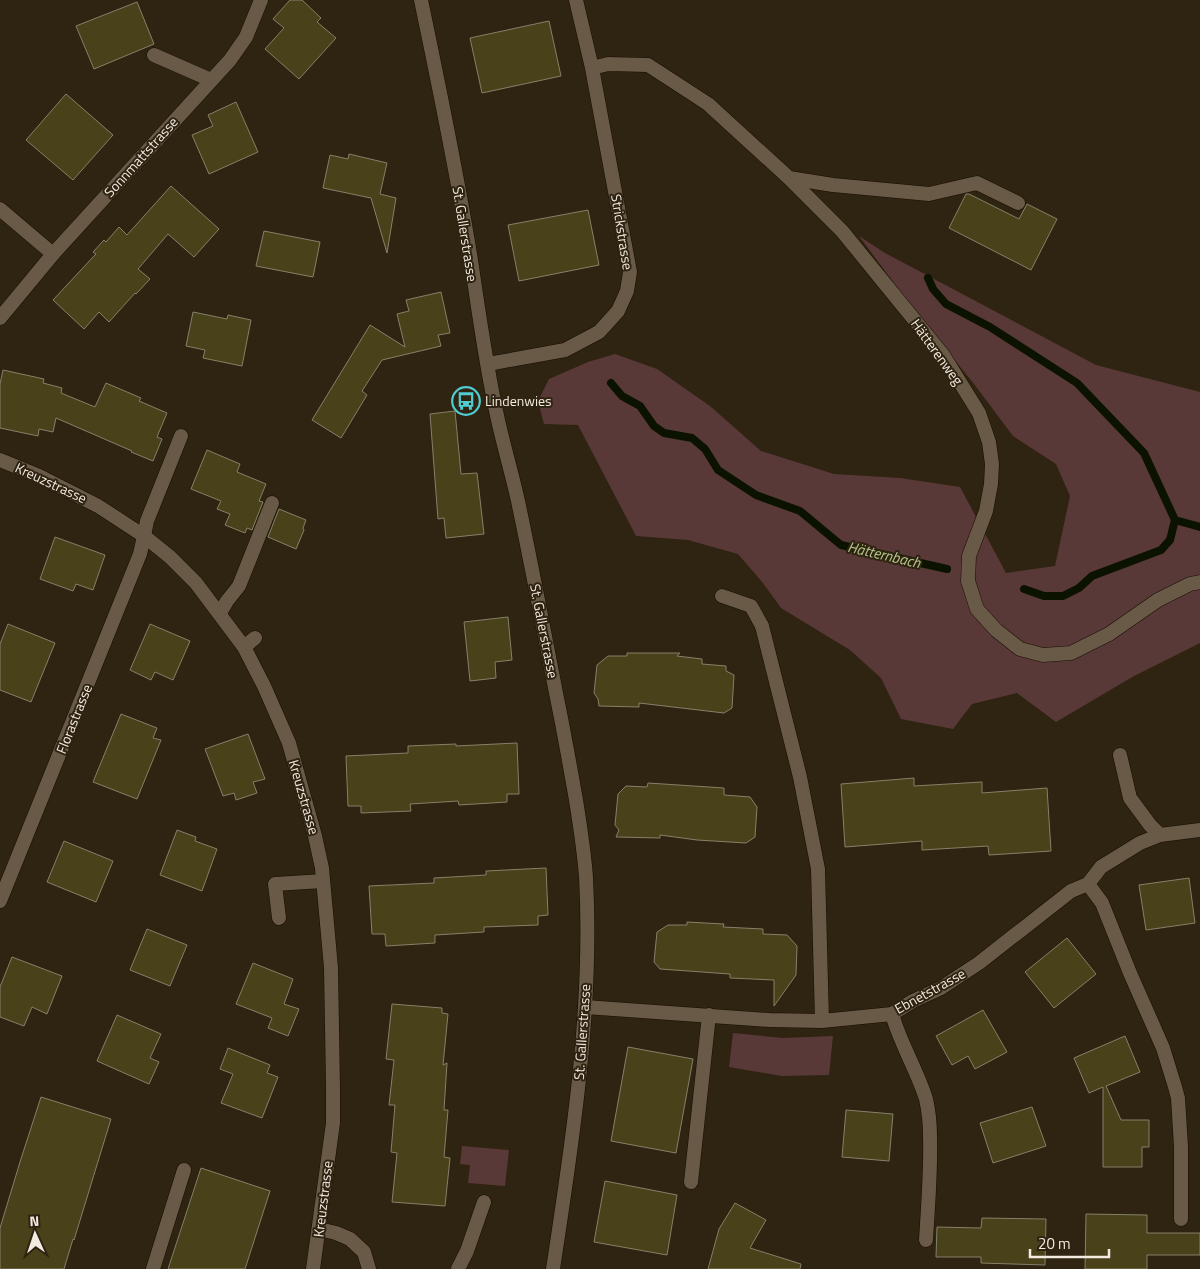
<svg xmlns="http://www.w3.org/2000/svg" width="1200" height="1269" viewBox="0 0 1200 1269" font-family="'Titillium Web',sans-serif">
<style>
.green{fill:#593937}
.lines{fill:none;stroke-linecap:round;stroke-linejoin:round}
.stream{stroke:#0b1300;stroke-width:8}
.building{fill:#48411a;stroke:#858169}
.service-casing{stroke:#170c00;stroke-width:15}
.minor-casing{stroke:#170c00;stroke-width:15}
.tertiary-casing{stroke:#170c00;stroke-width:15}
.service{stroke:#685a47;stroke-width:14}
.minor{stroke:#685a47;stroke-width:14}
.tertiary{stroke:#685a47;stroke-width:14}
.labels{text-anchor:middle;stroke-width:4;stroke-linejoin:round;paint-order:stroke}
.street-label{font-size:14px;fill:#f3ebe0;stroke:#2f2311}
.poi-label{font-size:14px;fill:#f3ebe0;stroke:#2f2311;text-anchor:start}
.water-label{font-size:15px;font-style:italic;fill:#b2c88a;stroke:#2f2311}
</style>
<rect width="100%" height="100%" fill="#2f2311"/>
<path class="green" d="M 859,236 L 885,253 L 1096,365 L 1200,392 L 1200,643 L 1134,676 L 1056,722 L 1017,693 L 972,704 L 953,729 L 901,719 L 881,678 L 850,650 L 781,608 L 763,583 L 738,554 L 688,540 L 636,536 L 578,425 L 544,424 L 538,401 L 549,379 L 588,362 L 615,354 L 657,369 L 710,406 L 761,451 L 834,474 L 900,478 L 960,487 L 1006,573 L 1055,566 L 1070,496 L 1056,464 L 1013,436 L 974,384 L 911,306 Z
M 733,1033 L 783,1038 L 833,1036 L 829,1075 L 782,1076 L 729,1067 Z
M 462,1146 L 509,1150 L 505,1186 L 468,1183 L 470,1165 L 460,1164 Z"/>
<g class="lines">
<path class="stream" d="M 928,278 L 933,289 L 946,304 L 990,327 L 1077,383 L 1144,453 L 1175,520
M 611,383 L 622,396 L 640,406 L 654,426 L 664,433 L 692,438 L 705,449 L 718,470 L 756,495 L 800,511 L 841,545 L 947,569
M 1024,589 L 1044,596 L 1063,596 L 1079,588 L 1092,576 L 1161,550 L 1170,540 L 1175,520 L 1200,527"/>
</g>
<path class="building" d="M 290,0 L 302,0 L 321,18 L 317,22 L 336,38 L 299,79 L 265,49 L 284,28 L 273,19 Z
M 137,2 L 154,44 L 94,69 L 76,26 Z
M 549,21 L 561,76 L 482,93 L 470,38 Z
M 66,94 L 113,135 L 73,180 L 26,140 Z
M 236,102 L 258,152 L 209,174 L 192,135 L 213,126 L 208,115 Z
M 349,154 L 387,163 L 380,194 L 396,198 L 387,253 L 371,198 L 323,188 L 330,155 L 348,159 Z
M 171,186 L 219,229 L 194,257 L 168,234 L 138,269 L 150,279 L 136,294 L 135,293 L 109,322 L 99,312 L 84,329 L 53,300 L 94,256 L 96,254 L 93,252 L 104,240 L 106,242 L 119,227 L 127,235 Z
M 966,194 L 969,194 L 1019,219 L 1027,204 L 1057,219 L 1031,270 L 949,228 Z
M 588,210 L 599,265 L 519,281 L 508,225 Z
M 264,231 L 320,242 L 313,277 L 256,266 Z
M 441,292 L 450,333 L 438,335 L 441,346 L 382,360 L 362,391 L 367,395 L 341,438 L 312,420 L 370,325 L 405,347 L 397,314 L 409,311 L 406,300 Z
M 193,312 L 227,319 L 228,315 L 251,320 L 242,366 L 203,358 L 205,350 L 186,346 Z
M 3,370 L 44,379 L 43,383 L 62,388 L 61,393 L 95,407 L 106,383 L 141,398 L 139,401 L 167,413 L 157,437 L 162,439 L 153,461 L 131,452 L 132,451 L 56,418 L 53,432 L 39,429 L 38,436 L 0,428 L 0,384 Z
M 455,411 L 461,474 L 477,473 L 484,534 L 446,538 L 444,518 L 438,519 L 430,414 Z
M 207,450 L 240,464 L 237,472 L 266,484 L 259,501 L 263,502 L 252,530 L 247,528 L 245,533 L 225,525 L 230,514 L 217,509 L 221,501 L 191,489 Z
M 279,509 L 306,520 L 303,528 L 304,530 L 296,549 L 268,537 Z
M 55,537 L 105,555 L 93,590 L 76,584 L 73,591 L 40,579 Z
M 508,617 L 512,660 L 495,662 L 496,678 L 470,681 L 464,622 Z
M 8,624 L 55,643 L 31,702 L 0,690 L 0,644 Z
M 150,624 L 190,641 L 173,680 L 155,672 L 151,680 L 130,670 Z
M 627,653 L 680,653 L 677,656 L 702,659 L 702,664 L 726,666 L 726,671 L 734,675 L 732,708 L 724,713 L 639,703 L 639,707 L 599,706 L 598,699 L 594,693 L 597,665 L 608,656 L 627,656 Z
M 121,714 L 157,728 L 153,738 L 161,740 L 137,799 L 93,782 Z
M 248,734 L 265,779 L 253,782 L 257,793 L 236,800 L 234,793 L 223,796 L 205,749 Z
M 517,743 L 519,794 L 507,794 L 507,802 L 459,805 L 458,801 L 410,804 L 411,811 L 361,813 L 361,806 L 348,806 L 346,756 L 408,753 L 408,746 L 456,744 L 456,746 Z
M 914,778 L 914,786 L 982,782 L 982,793 L 1047,788 L 1051,851 L 989,855 L 988,846 L 922,850 L 922,841 L 845,847 L 841,784 Z
M 648,783 L 724,788 L 724,795 L 750,797 L 757,807 L 755,837 L 746,843 L 697,840 L 660,835 L 660,838 L 616,837 L 619,830 L 615,825 L 618,794 L 626,786 L 647,787 Z
M 177,830 L 196,837 L 195,841 L 217,849 L 202,891 L 160,875 Z
M 64,841 L 113,861 L 96,902 L 47,882 Z
M 546,868 L 548,915 L 538,916 L 538,925 L 484,927 L 484,932 L 435,935 L 435,943 L 386,946 L 385,934 L 372,934 L 369,886 L 434,883 L 434,878 L 486,875 L 486,871 Z
M 1189,878 L 1195,923 L 1146,930 L 1139,885 Z
M 687,922 L 724,924 L 723,927 L 763,929 L 763,934 L 787,935 L 797,946 L 796,975 L 774,1006 L 774,980 L 730,978 L 730,974 L 660,969 L 654,962 L 657,932 L 668,925 L 687,925 Z
M 147,929 L 187,945 L 170,986 L 130,970 Z
M 1067,938 L 1096,974 L 1054,1008 L 1025,972 Z
M 12,957 L 62,976 L 47,1014 L 32,1007 L 24,1026 L 0,1017 L 0,987 Z
M 253,963 L 293,979 L 284,1004 L 299,1009 L 288,1036 L 268,1028 L 272,1018 L 236,1004 Z
M 392,1004 L 442,1008 L 442,1013 L 448,1014 L 443,1065 L 447,1063 L 444,1110 L 448,1110 L 444,1157 L 450,1158 L 445,1206 L 392,1202 L 397,1153 L 391,1152 L 395,1105 L 389,1105 L 394,1060 L 386,1059 Z
M 983,1010 L 1007,1052 L 975,1069 L 968,1056 L 952,1065 L 936,1036 Z
M 117,1015 L 161,1034 L 150,1058 L 159,1062 L 149,1084 L 97,1061 Z
M 1125,1036 L 1140,1072 L 1106,1086 L 1121,1120 L 1149,1120 L 1149,1147 L 1142,1147 L 1142,1167 L 1103,1167 L 1103,1087 L 1089,1093 L 1074,1058 Z
M 628,1047 L 693,1059 L 676,1153 L 611,1141 Z
M 228,1048 L 270,1065 L 267,1073 L 278,1077 L 262,1118 L 221,1103 L 233,1074 L 220,1069 Z
M 41,1097 L 111,1119 L 74,1240 L 73,1239 L 64,1269 L 0,1269 L 0,1228 L 20,1162 Z
M 1032,1107 L 1046,1146 L 993,1163 L 980,1123 Z
M 846,1110 L 893,1114 L 889,1161 L 842,1157 Z
M 201,1168 L 270,1191 L 245,1269 L 168,1269 Z
M 605,1181 L 677,1195 L 667,1255 L 594,1242 Z
M 735,1203 L 766,1220 L 750,1248 L 801,1264 L 800,1269 L 708,1269 L 719,1229 Z
M 1086,1214 L 1147,1215 L 1147,1233 L 1200,1233 L 1200,1255 L 1147,1255 L 1147,1269 L 1085,1269 Z
M 982,1218 L 1046,1219 L 1045,1265 L 981,1263 L 981,1257 L 936,1257 L 937,1227 L 981,1228 Z"/>
<g class="lines">
<defs>
<path id="service" d="M 154,55 L 211,80
M 789,178 L 833,185 L 929,194 L 977,183 L 1018,203
M 0,318 L 53,254
M 144,536 L 147,521 L 181,436
M 722,596 L 751,606 L 762,626
M 220,613 L 227,601 L 239,586 L 272,503
M 244,647 L 255,638
M 1120,755 L 1130,798 L 1150,825 L 1160,835
M 1088,884 L 1102,903 L 1130,973 L 1163,1048 L 1175,1087 L 1178,1098 L 1181,1147 L 1181,1219
M 279,918 L 275,884 L 323,881
M 892,1014 C 900,1043 917,1070 926,1099 C 929,1112 930,1124 930,1137 C 931,1172 928,1206 926,1240
M 691,1182 L 709,1015
M 319,1229 L 336,1233 L 350,1239 L 364,1252 L 369,1269
M 153,1269 L 184,1170
M 458,1269 L 467,1251 L 484,1202"/>
<path id="minor" d="M 576,0 L 592,68 L 608,64 L 648,65 L 708,104 L 789,178 L 842,231 L 943,355 L 979,413 L 989,442 L 992,464 L 991,484 L 986,511 L 969,556 L 968,581 L 977,609 L 996,630 L 1020,649 L 1043,655 L 1071,653 L 1109,634 L 1158,600 L 1190,584 L 1200,582
M 0,209 L 53,254 L 230,60 L 246,37 L 261,0
M 488,364 L 565,350 L 599,332 L 618,311 L 627,291 L 630,272 L 592,68
M 0,460 L 39,476 L 98,506 L 144,536 L 170,557 L 196,583 L 244,647 L 264,686 L 289,743 L 315,836 L 322,868 L 331,968 L 333,1087 L 333,1123 L 313,1269
M 762,626 L 800,777 L 818,869 L 822,1021
M 0,901 L 140,554 L 144,536
M 585,1007 L 769,1020 L 822,1021 L 892,1014 L 913,1001 L 941,988 L 979,963 L 1071,891 L 1088,884 L 1101,867 L 1140,843 L 1160,835 L 1200,830"/>
<path id="tertiary" d="M 421,0 C 439,86 457,173 471,260 C 479,314 486,367 498,420 C 504,447 512,474 518,501 C 532,567 544,632 557,698 C 564,732 570,766 576,800 C 580,825 584,851 586,877 C 593,1008 573,1139 553,1269"/>
</defs>
<use href="#service" class="service-casing"/>
<use href="#minor" class="minor-casing"/>
<use href="#tertiary" class="tertiary-casing"/>
<use href="#service" class="service"/>
<use href="#minor" class="minor"/>
<use href="#tertiary" class="tertiary"/>
</g>
<defs>
<symbol id="bus-ring" viewBox="-11 -11 22 22"><circle r="9.5" fill="#2f2311" stroke="#51ccd1" stroke-width="1.5"/><path d="M-5-6H5V4H4V6H2V4H-2V6H-4V4H-5ZM-3.5-4V0h7V-4ZM-3.5 1.2v1.5H-2V1.2ZM2 1.2v1.5H3.5V1.2Z" fill="#51ccd1"/></symbol>
</defs>
<g fill-rule="evenodd">
<use href="#bus-ring" x="450" y="385" width="32" height="32"/>
</g>
<g class="labels">
<g class="street-label">
<text transform="translate(141 157) rotate(-48)" y="5">Sonnmattstrasse</text>
<text transform="translate(622 232) rotate(81)" y="5">Strickstrasse</text>
<text transform="translate(465 234) rotate(81)" y="5">St. Gallerstrasse</text>
<text transform="translate(937 352) rotate(54)" y="5">Hätterenweg</text>
<text transform="translate(51 483) rotate(25)" y="5">Kreuzstrasse</text>
<text transform="translate(544 631) rotate(79)" y="5">St. Gallerstrasse</text>
<text transform="translate(74 719) rotate(-68)" y="5">Florastrasse</text>
<text transform="translate(304 797) rotate(74)" y="5">Kreuzstrasse</text>
<text transform="translate(930 991) rotate(-29)" y="5">Ebnetstrasse</text>
<text transform="translate(582 1032) rotate(-86)" y="5">St. Gallerstrasse</text>
<text transform="translate(323 1199) rotate(-83)" y="5">Kreuzstrasse</text>
</g>
<g class="poi-label">
<text x="485" y="406">Lindenwies</text>
</g>
<g class="water-label">
<text transform="translate(884 555) rotate(13)" y="5">Hätternbach</text>
</g>
</g>
<g transform="translate(35 1234) rotate(357)" stroke="#2f2311" stroke-width="4" paint-order="stroke">
<path d="M0-4L9 19L0 12L-9 19Z" fill="#f3ebe0"/>
<text y="-8" font-size="14" font-weight="bold" text-anchor="middle" fill="#f3ebe0">N</text>
</g>
<path d="M1030 1249v8h79v-8" fill="none" stroke="#f3ebe0" stroke-width="2.5"/>
<text x="1038" y="1249" font-size="15" fill="#f3ebe0" stroke="#2f2311" stroke-width="4" paint-order="stroke">20 m</text>
</svg>
